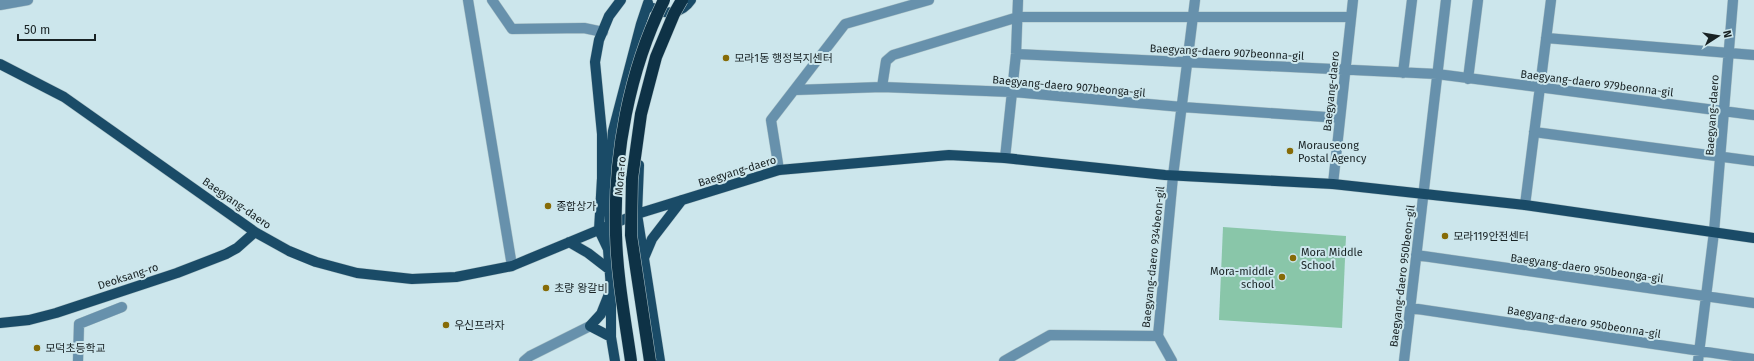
<svg xmlns="http://www.w3.org/2000/svg" width="1754" height="361" viewBox="0 0 1754 361" font-family="'Fira Sans','Noto Sans KR',sans-serif">
<style>
.green{fill:#89c6a9}
.lines{fill:none;stroke-linecap:round;stroke-linejoin:round}
.minor-casing{stroke:#acc3c8;stroke-width:11}
.major-casing{stroke:#acc3c8;stroke-width:11}
.minor{stroke:#6791ac;stroke-width:10}
.major{stroke:#1a4b67;stroke-width:10}
.highway-bridge-casing{stroke:#acc3c8;stroke-width:13;stroke-linecap:butt}
.highway-bridge{stroke:#0e3246;stroke-width:12}
.poi-dot{fill:#866b07;stroke:#cce6ec;stroke-width:1.5}
.labels{text-anchor:middle;stroke-width:4;stroke-linejoin:round;paint-order:stroke}
.street-label{font-size:11px;fill:#182224;stroke:#cce6ec}
.poi-label{font-size:11px;fill:#182224;stroke:#cce6ec;text-anchor:start}
</style>
<rect width="100%" height="100%" fill="#cce6ec"/>
<path class="green" d="M 1223,227 L 1346,236 L 1342,328 L 1219,320 Z"/>
<g class="lines">
<defs>
<path id="minor" d="M 468,0 L 512,266
M 492,0 L 512,29 L 584,28 L 603,32
M 0,5 L 28,0
M 1546,38 L 1754,55
M 1016,54 L 1437,74 L 1754,115
M 1403,73 L 1412,0
M 1468,79 L 1478,0
M 882,87 L 886,61 L 893,55 L 1018,17 L 1351,17
M 795,90 L 882,87 L 1012,92 L 1182,107 L 1340,118
M 1534,132 L 1754,161
M 1005,158 L 1016,54 L 1018,0
M 779,170 L 771,120 L 845,24 L 929,0
M 1333,184 L 1353,0
M 1525,205 L 1551,0
M 1416,255 L 1754,303
M 1411,308 L 1754,359
M 78,361 L 79,324 L 122,307
M 524,361 L 530,356 L 590,326
M 1004,361 L 1050,335 L 1158,336
M 1172,361 L 1158,336 L 1173,176 L 1195,0
M 1404,361 L 1446,0
M 1698,361 L 1714,232 L 1733,0"/>
<path id="major" d="M 653,8 C 667,16 682,13 691,0
M 0,64 L 64,97 L 255,232 L 289,251 L 316,262 L 357,273 L 412,279 L 456,277 L 512,266 L 637,214 L 779,170 L 949,155 L 1005,158 L 1165,175 L 1333,184 L 1525,205 L 1754,238
M 639,165 L 637,214 L 660,361
M 569,242 L 588,253 L 610,270
M 608,249 L 610,224 L 609,170 L 613,131 L 641,24 L 648,3
M 644,258 L 652,239 L 682,200
M 609,294 L 601,314 L 590,326 L 611,337
M 0,323 L 29,320 L 56,313 L 177,273 L 226,254 L 237,248 L 255,232
M 615,361 L 611,337 L 611,288 L 608,249 L 599,230 L 602,178 L 602,134 L 595,62 L 599,40 L 609,16 L 621,0"/>
</defs>
<use href="#minor" class="minor-casing"/>
<use href="#major" class="major-casing"/>
<use href="#minor" class="minor"/>
<use href="#major" class="major"/>
<defs>
<path id="highway-bridge" d="M 631,361 C 625,319 617,277 616,235 C 613,157 629,70 664,0
M 650,361 L 631,235 L 632,179 L 641,114 L 656,57 L 674,14 L 682,0"/>
</defs>
<use href="#highway-bridge" class="highway-bridge-casing"/>
<use href="#highway-bridge" class="highway-bridge"/>
</g>
<g class="poi-dot">
<circle cx="726" cy="58" r="4"/>
<circle cx="1290" cy="151" r="4"/>
<circle cx="548" cy="206" r="4"/>
<circle cx="1445" cy="236" r="4"/>
<circle cx="1293" cy="258" r="4"/>
<circle cx="1282" cy="277" r="4"/>
<circle cx="546" cy="288" r="4"/>
<circle cx="446" cy="325" r="4"/>
<circle cx="37" cy="348" r="4"/>
</g>
<g class="labels">
<g class="street-label">
<text transform="translate(1227 52) rotate(3)" y="4">Baegyang-daero 907beonna-gil</text>
<text transform="translate(1597 83) rotate(7)" y="4">Baegyang-daero 979beonna-gil</text>
<text transform="translate(1069 86) rotate(5)" y="4">Baegyang-daero 907beonga-gil</text>
<text transform="translate(1331 91) rotate(-84)" y="4">Baegyang-daero</text>
<text transform="translate(1712 115) rotate(-86)" y="4">Baegyang-daero</text>
<text transform="translate(737 171) rotate(-17)" y="4">Baegyang-daero</text>
<text transform="translate(620 176) rotate(-85)" y="4">Mora-ro</text>
<text transform="translate(237 203) rotate(35)" y="4">Baegyang-daero</text>
<text transform="translate(1153 257) rotate(-84)" y="4">Baegyang-daero 934beon-gil</text>
<text transform="translate(1587 268) rotate(8)" y="4">Baegyang-daero 950beonga-gil</text>
<text transform="translate(128 276) rotate(-18)" y="4">Deoksang-ro</text>
<text transform="translate(1402 276) rotate(-83)" y="4">Baegyang-daero 950beon-gil</text>
<text transform="translate(1584 322) rotate(9)" y="4">Baegyang-daero 950beonna-gil</text>
</g>
<g class="poi-label">
<text x="734" y="62">모라1동 행정복지센터</text>
<text x="1298" y="149">Morauseong<tspan x="1298" dy="13">Postal Agency</tspan></text>
<text x="556" y="210">종합상가</text>
<text x="1453" y="240">모라119안전센터</text>
<text x="1301" y="256">Mora Middle<tspan x="1301" dy="13">School</tspan></text>
<text x="1274" y="275" text-anchor="end">Mora-middle<tspan x="1274" dy="13">school</tspan></text>
<text x="554" y="292">초량 왕갈비</text>
<text x="454" y="329">우신프라자</text>
<text x="45" y="352">모덕초등학교</text>
</g>
</g>
<g transform="translate(1718 36) rotate(78)" stroke="#cce6ec" stroke-width="3" paint-order="stroke">
<path d="M0-3L7 15L0 10L-7 15Z" fill="#182224"/>
<text y="-6" font-size="11" font-weight="bold" text-anchor="middle" fill="#182224">N</text>
</g>
<path d="M18 34v6h77v-6" fill="none" stroke="#182224" stroke-width="2"/>
<text x="24" y="34" font-size="12" fill="#182224" stroke="#cce6ec" stroke-width="3" paint-order="stroke">50 m</text>
</svg>
